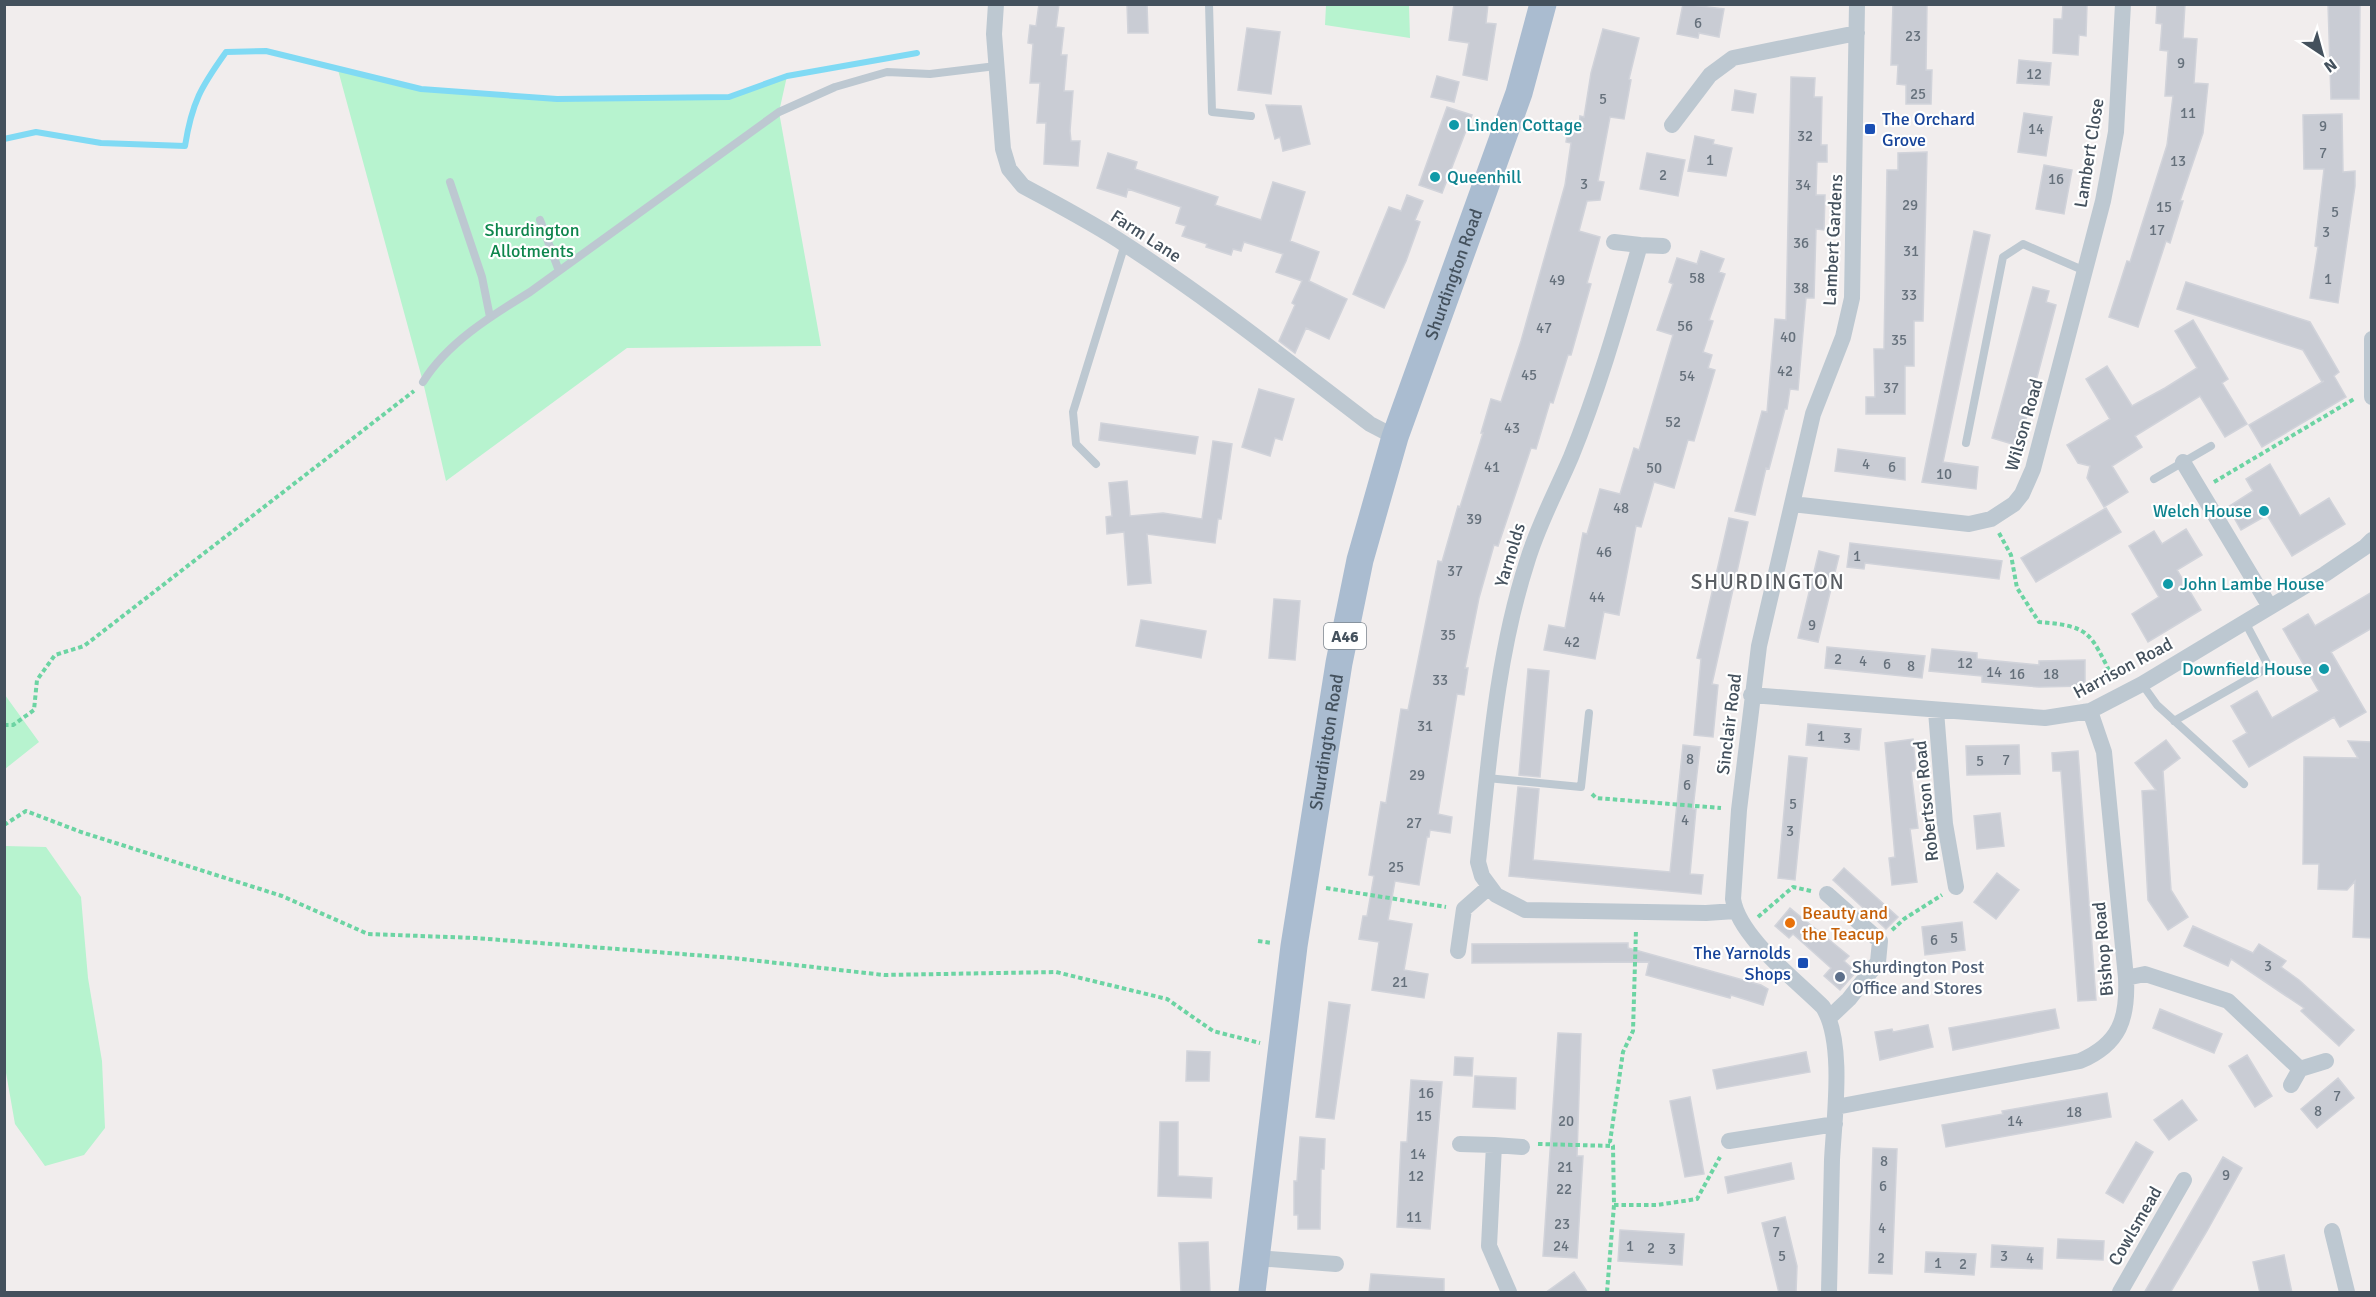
<svg xmlns="http://www.w3.org/2000/svg" width="2376" height="1297" viewBox="0 0 2376 1297" font-family="Signika,sans-serif">
<style>
.green{fill:#b7f3cf}
.lines{fill:none;stroke-linecap:round;stroke-linejoin:round}
.stream{stroke:#80daf4;stroke-width:6}
.building{fill:#c9ccd4;stroke:#d1d3da;stroke-width:1.5}
.path{stroke:#6cd4a3;stroke-width:4;stroke-dasharray:4.5 3;stroke-linecap:butt}
.service{stroke:#bdc8d1;stroke-width:8}
.minor{stroke:#bdc8d1;stroke-width:16}
.primary{stroke:#aabcd0;stroke-width:27}
.culture-dot{fill:#0f9aa8;stroke:#fff;stroke-width:2}
.transit-dot{fill:#1a4fb4;stroke:#fff;stroke-width:2}
.food-dot{fill:#e8710a;stroke:#fff;stroke-width:2}
.service-dot{fill:#5c6f8a;stroke:#fff;stroke-width:2}
.labels{text-anchor:middle;stroke-width:4.5;stroke-linejoin:round;paint-order:stroke}
.number-label{font-size:15px;fill:#65707b}
.shield{fill:#fff;stroke:#7c858e;stroke-width:1.5}
.shield-label{font-size:16px;font-weight:bold;fill:#44515d}
.transit-label{font-size:18px;fill:#164399;stroke:#fff;text-anchor:start}
.culture-label{font-size:18px;fill:#0d838f;stroke:#fff;text-anchor:start}
.street-label{font-size:18px;fill:#44515d;stroke:#fff}
.park-label{font-size:18px;fill:#0e854c;stroke:#fff}
.food-label{font-size:18px;fill:#c56008;stroke:#fff;text-anchor:start}
.service-label{font-size:18px;fill:#4e5e75;stroke:#fff;text-anchor:start}
.quarter-label{font-size:21px;letter-spacing:1.5px;fill:#5a5e63;stroke:#fff}
</style>
<rect width="100%" height="100%" fill="#f1eded"/>
<path class="green" d="M 1326,5 L 1409,5 L 1410,38 L 1325,25 Z
M 338,70 L 421,89 L 557,99 L 729,97 L 787,76 L 779,112 L 821,346 L 627,348 L 446,481 L 423,382 Z
M 5,695 L 39,742 L 5,769 L 4,769 Z
M 5,846 L 46,847 L 81,897 L 88,978 L 102,1061 L 105,1128 L 84,1155 L 45,1166 L 15,1124 L 5,1067 Z"/>
<g class="lines">
<path class="stream" d="M 4,139 L 36,132 L 101,143 L 185,146 C 192,102 201,87 226,52 L 266,51 L 421,89 L 557,99 L 729,97 L 787,76 L 917,53"/>
</g>
<path class="building" d="M 1039,4 L 1059,4 L 1056,27 L 1064,28 L 1061,55 L 1067,55 L 1064,91 L 1073,91 L 1070,131 L 1071,141 L 1080,141 L 1078,166 L 1044,164 L 1046,123 L 1037,123 L 1040,83 L 1030,83 L 1033,44 L 1028,43 L 1030,25 L 1036,26 Z
M 1127,4 L 1147,4 L 1148,33 L 1128,33 Z
M 1454,4 L 1488,4 L 1486,23 L 1496,24 L 1487,80 L 1463,75 L 1469,43 L 1449,40 Z
M 1683,4 L 1724,9 L 1719,37 L 1699,33 L 1698,38 L 1677,34 Z
M 1893,4 L 1927,4 L 1926,70 L 1932,70 L 1931,104 L 1906,104 L 1906,85 L 1897,84 L 1898,65 L 1891,65 Z
M 2063,4 L 2087,4 L 2086,36 L 2079,35 L 2078,55 L 2053,53 L 2054,19 L 2062,19 Z
M 2157,4 L 2185,4 L 2183,38 L 2197,39 L 2194,83 L 2208,84 L 2203,133 L 2180,201 L 2183,201 L 2170,243 L 2166,241 L 2138,327 L 2109,317 L 2127,261 L 2130,262 L 2167,145 L 2173,96 L 2165,96 L 2168,51 L 2160,50 L 2162,24 L 2156,23 Z
M 2328,4 L 2360,4 L 2359,99 L 2331,99 Z
M 1247,28 L 1280,32 L 1271,94 L 1238,90 Z
M 1603,29 L 1639,38 L 1629,79 L 1631,80 L 1624,119 L 1610,117 L 1598,181 L 1604,182 L 1600,200 L 1587,201 L 1579,231 L 1600,237 L 1587,283 L 1591,284 L 1571,355 L 1568,355 L 1553,403 L 1550,402 L 1536,449 L 1531,448 L 1498,546 L 1494,545 L 1479,598 L 1465,668 L 1468,668 L 1464,695 L 1457,694 L 1438,814 L 1452,817 L 1450,833 L 1430,830 L 1429,837 L 1427,837 L 1419,885 L 1395,881 L 1388,920 L 1412,924 L 1404,970 L 1428,974 L 1424,998 L 1372,990 L 1379,942 L 1359,939 L 1363,916 L 1367,916 L 1374,876 L 1369,875 L 1381,802 L 1386,803 L 1401,709 L 1408,710 L 1438,561 L 1442,562 L 1458,506 L 1460,507 L 1483,433 L 1481,433 L 1491,399 L 1501,402 L 1521,341 L 1565,185 L 1571,143 L 1566,142 L 1569,124 L 1579,126 L 1580,116 L 1584,117 L 1591,73 Z
M 2019,60 L 2051,63 L 2049,85 L 2017,83 Z
M 1437,76 L 1459,82 L 1454,102 L 1431,97 Z
M 1791,77 L 1815,78 L 1814,97 L 1822,97 L 1821,145 L 1827,145 L 1827,162 L 1817,162 L 1816,195 L 1825,195 L 1824,230 L 1816,229 L 1814,298 L 1806,298 L 1798,390 L 1790,389 L 1787,409 L 1785,409 L 1769,469 L 1766,468 L 1755,515 L 1735,511 L 1762,411 L 1767,412 L 1775,319 L 1786,320 Z
M 1735,90 L 1756,94 L 1753,113 L 1732,110 Z
M 1266,105 L 1301,106 L 1310,144 L 1283,151 L 1280,137 L 1275,139 Z
M 1447,107 L 1472,115 L 1442,193 L 1419,185 Z
M 2024,113 L 2052,117 L 2046,156 L 2018,152 Z
M 2342,114 L 2343,172 L 2355,171 L 2355,186 L 2338,303 L 2310,298 L 2318,247 L 2315,246 L 2324,169 L 2304,169 L 2303,115 Z
M 1695,136 L 1714,140 L 1713,144 L 1732,148 L 1726,176 L 1688,171 Z
M 1927,152 L 1923,321 L 1914,321 L 1914,366 L 1905,366 L 1905,414 L 1866,414 L 1866,397 L 1875,397 L 1874,349 L 1884,349 L 1887,170 L 1898,170 L 1898,153 Z
M 1108,153 L 1137,162 L 1135,169 L 1218,197 L 1215,205 L 1261,220 L 1273,182 L 1305,192 L 1290,241 L 1319,252 L 1309,281 L 1347,299 L 1329,339 L 1306,328 L 1295,353 L 1279,341 L 1295,305 L 1292,303 L 1302,281 L 1276,272 L 1283,254 L 1244,242 L 1241,251 L 1233,249 L 1231,255 L 1206,247 L 1207,244 L 1182,236 L 1186,226 L 1176,223 L 1181,207 L 1128,189 L 1126,197 L 1097,188 Z
M 1647,153 L 1685,160 L 1678,196 L 1640,189 Z
M 2044,165 L 2072,170 L 2064,214 L 2036,209 Z
M 1407,195 L 1423,201 L 1415,220 L 1420,222 L 1406,261 L 1384,308 L 1353,294 L 1389,207 L 1401,211 Z
M 1974,231 L 1990,235 L 1943,462 L 1978,467 L 1976,489 L 1922,482 Z
M 1701,251 L 1724,259 L 1719,272 L 1725,274 L 1709,320 L 1713,321 L 1703,352 L 1712,355 L 1708,368 L 1715,370 L 1694,441 L 1688,440 L 1674,488 L 1654,482 L 1641,527 L 1636,526 L 1619,615 L 1604,612 L 1595,659 L 1544,650 L 1549,625 L 1565,628 L 1583,533 L 1587,534 L 1600,489 L 1620,494 L 1634,448 L 1639,450 L 1673,335 L 1657,330 L 1673,284 L 1669,282 L 1677,258 L 1697,264 Z
M 2186,282 L 2310,322 L 2339,372 L 2334,376 L 2346,397 L 2262,447 L 2249,425 L 2324,381 L 2322,382 L 2303,350 L 2177,309 Z
M 2033,287 L 2049,291 L 2046,302 L 2056,305 L 2019,446 L 1992,438 Z
M 2193,320 L 2228,379 L 2222,383 L 2247,424 L 2225,437 L 2200,396 L 2135,436 L 2142,447 L 2112,466 L 2128,492 L 2104,507 L 2087,478 L 2090,466 L 2078,463 L 2067,445 L 2110,419 L 2086,379 L 2107,366 L 2132,406 L 2165,388 L 2197,368 L 2175,331 Z
M 1259,389 L 1294,399 L 1282,440 L 1275,438 L 1270,456 L 1242,447 Z
M 1101,423 L 1198,437 L 1195,454 L 1099,440 Z
M 1213,441 L 1232,444 L 1221,519 L 1218,519 L 1215,543 L 1147,534 L 1151,583 L 1128,585 L 1124,532 L 1107,534 L 1106,517 L 1112,516 L 1109,483 L 1127,481 L 1130,516 L 1163,513 L 1202,519 Z
M 1838,449 L 1905,458 L 1905,480 L 1835,471 Z
M 2270,464 L 2300,516 L 2329,498 L 2345,524 L 2292,556 L 2267,515 L 2241,530 L 2228,507 L 2253,491 L 2246,479 Z
M 2106,508 L 2121,532 L 2036,582 L 2021,558 Z
M 1729,518 L 1748,522 L 1712,684 L 1718,685 L 1713,737 L 1694,735 L 1701,659 L 1697,658 Z
M 2186,529 L 2202,555 L 2177,570 L 2201,610 L 2148,642 L 2132,614 L 2159,597 L 2129,546 L 2154,531 L 2162,544 Z
M 1850,543 L 2002,561 L 1999,579 L 1865,563 L 1864,569 L 1847,567 Z
M 1819,551 L 1839,556 L 1818,642 L 1798,638 Z
M 2372,592 L 2372,628 L 2331,652 L 2366,712 L 2340,727 L 2334,717 L 2249,767 L 2233,741 L 2247,733 L 2231,706 L 2257,691 L 2272,718 L 2319,691 L 2283,629 L 2308,614 L 2315,626 Z
M 1274,599 L 1300,601 L 1295,660 L 1269,658 Z
M 1141,620 L 1206,631 L 1201,658 L 1136,646 Z
M 1827,647 L 1925,656 L 1922,678 L 1825,668 Z
M 1932,649 L 1977,653 L 1977,659 L 2039,665 L 2039,661 L 2085,660 L 2085,686 L 2039,687 L 1982,682 L 1982,676 L 1929,671 Z
M 1528,669 L 1549,671 L 1540,777 L 1519,775 Z
M 1808,724 L 1861,729 L 1859,750 L 1806,745 Z
M 1913,739 L 1916,771 L 1911,771 L 1918,828 L 1910,829 L 1917,882 L 1892,885 L 1889,858 L 1895,857 L 1885,743 Z
M 2166,740 L 2180,758 L 2163,771 L 2171,890 L 2188,917 L 2168,930 L 2148,900 L 2142,791 L 2156,790 L 2135,763 Z
M 2348,741 L 2372,742 L 2372,938 L 2353,937 L 2355,881 L 2347,890 L 2318,889 L 2319,864 L 2303,864 L 2304,757 L 2358,758 Z
M 1683,745 L 1700,747 L 1693,809 L 1696,809 L 1690,874 L 1703,875 L 1701,894 L 1509,876 L 1518,787 L 1539,789 L 1533,860 L 1670,872 Z
M 2019,745 L 2020,774 L 1967,775 L 1966,746 Z
M 2078,751 L 2096,1000 L 2078,1001 L 2061,771 L 2053,771 L 2052,753 Z
M 1789,756 L 1807,758 L 1795,880 L 1778,878 Z
M 2000,813 L 2004,846 L 1977,849 L 1974,816 Z
M 1844,868 L 1898,917 L 1886,929 L 1833,880 Z
M 1997,873 L 2019,890 L 1996,919 L 1974,902 Z
M 1790,908 L 1849,956 L 1844,961 L 1856,972 L 1840,990 L 1824,976 L 1831,968 L 1793,934 L 1789,938 L 1775,926 Z
M 1962,922 L 1965,950 L 1925,955 L 1922,927 Z
M 2193,926 L 2253,953 L 2259,944 L 2286,961 L 2281,967 L 2299,980 L 2354,1030 L 2339,1046 L 2301,1011 L 2304,1008 L 2231,959 L 2228,966 L 2184,946 Z
M 1628,943 L 1628,948 L 1761,985 L 1768,989 L 1763,1005 L 1731,995 L 1730,998 L 1646,975 L 1649,962 L 1472,963 L 1472,944 Z
M 1329,1002 L 1350,1005 L 1334,1119 L 1316,1117 Z
M 2055,1009 L 2059,1028 L 1953,1050 L 1949,1028 Z
M 2160,1009 L 2222,1034 L 2214,1053 L 2153,1028 Z
M 1928,1025 L 1933,1047 L 1880,1060 L 1875,1032 L 1892,1029 L 1893,1032 Z
M 1558,1033 L 1581,1034 L 1577,1156 L 1583,1156 L 1577,1258 L 1543,1256 Z
M 1187,1051 L 1210,1052 L 1209,1081 L 1186,1081 Z
M 1806,1052 L 1810,1072 L 1717,1089 L 1713,1070 Z
M 2247,1055 L 2272,1096 L 2255,1107 L 2229,1066 Z
M 1455,1057 L 1473,1058 L 1472,1076 L 1454,1075 Z
M 1475,1076 L 1516,1078 L 1515,1109 L 1473,1107 Z
M 2338,1078 L 2354,1098 L 2317,1128 L 2301,1109 Z
M 1411,1080 L 1442,1082 L 1430,1229 L 1397,1227 L 1401,1142 L 1407,1142 Z
M 2107,1093 L 2111,1117 L 1946,1147 L 1942,1125 L 2003,1114 L 2002,1111 Z
M 1690,1097 L 1704,1174 L 1685,1177 L 1670,1101 Z
M 2182,1100 L 2197,1120 L 2169,1140 L 2154,1120 Z
M 1160,1122 L 1178,1122 L 1178,1176 L 1212,1178 L 1211,1198 L 1158,1196 Z
M 1300,1137 L 1325,1139 L 1324,1169 L 1321,1169 L 1320,1229 L 1298,1229 L 1298,1215 L 1294,1215 L 1294,1181 L 1297,1181 Z
M 2136,1142 L 2153,1152 L 2123,1203 L 2106,1193 Z
M 1873,1148 L 1897,1149 L 1892,1274 L 1869,1273 Z
M 2223,1157 L 2242,1168 L 2207,1231 L 2170,1293 L 2144,1293 Z
M 1791,1163 L 1794,1179 L 1728,1193 L 1725,1177 Z
M 1785,1217 L 1797,1266 L 1796,1293 L 1779,1293 L 1762,1223 Z
M 1620,1230 L 1684,1234 L 1682,1265 L 1618,1261 Z
M 2058,1239 L 2104,1241 L 2103,1260 L 2057,1258 Z
M 1208,1242 L 1210,1293 L 1181,1293 L 1179,1243 Z
M 1992,1245 L 2043,1248 L 2042,1269 L 1991,1267 Z
M 1926,1252 L 1976,1254 L 1974,1275 L 1925,1272 Z
M 2284,1255 L 2292,1293 L 2260,1293 L 2253,1262 Z
M 1574,1272 L 1588,1293 L 1545,1293 Z
M 1371,1274 L 1444,1279 L 1444,1293 L 1369,1293 Z"/>
<g class="lines">
<path class="path" d="M 2214,482 L 2354,399
M 1999,533 L 2011,555 L 2017,588 L 2039,622 C 2092,626 2090,634 2113,678
M 4,725 L 13,725 L 34,710 L 37,680 L 55,655 L 84,646 L 414,391
M 1592,794 L 1596,798 L 1721,808
M 4,825 L 26,811 L 81,832 L 282,896 L 368,934 L 475,938 L 733,958 L 884,975 L 1056,972 L 1167,999 L 1213,1031 L 1260,1043
M 1326,888 L 1446,907
M 1758,917 L 1793,887 L 1811,891
M 1892,930 L 1904,919 L 1942,895
M 1258,941 L 1272,943
M 1538,1144 L 1613,1146
M 1614,1205 L 1657,1205 L 1697,1199 L 1720,1157
M 1607,1292 L 1614,1205 L 1613,1146 L 1610,1142 L 1623,1052 L 1633,1031 L 1636,929"/>
<path class="service" d="M 1209,4 L 1212,112 L 1251,116
M 450,182 L 482,277 L 490,317
M 540,220 L 559,271
M 423,382 C 447,343 491,316 530,292 L 779,112 L 835,87 L 887,72 L 930,74 L 996,66
M 1966,443 L 2003,257 L 2023,244 L 2085,271
M 1096,464 L 1076,444 L 1073,412 L 1125,244
M 2154,479 L 2211,446
M 2142,684 L 2157,705 L 2244,784
M 2174,721 L 2269,667 L 2245,622
M 1487,778 L 1581,787 L 1589,713"/>
<path class="minor" d="M 996,4 L 994,34 L 1003,149 L 1009,169 L 1023,186 C 1058,205 1093,223 1126,245 C 1211,300 1290,363 1370,424 L 1395,437
M 1672,125 L 1710,75 L 1733,58 L 1857,33
M 1614,242 L 1640,245
M 1663,246 L 1640,245 C 1619,317 1599,388 1571,457 C 1556,492 1538,525 1527,562 C 1496,658 1489,762 1478,862 L 1482,876 L 1496,895 L 1525,910 L 1706,913 L 1735,911
M 2372,339 L 2372,397
M 2183,462 L 2270,607
M 1792,504 L 1969,524 L 1991,519 L 2014,504 L 2022,494 L 2033,469 L 2103,201 L 2116,132 L 2123,4
M 1751,695 L 2045,718 L 2090,711 L 2142,684 L 2325,574 L 2365,547 L 2372,540
M 1936,711 L 1945,824 L 1956,887
M 1827,894 L 1880,941 L 1878,962 L 1849,999 L 1830,1017
M 1458,951 L 1464,909 L 1489,887
M 2126,978 L 2145,974 L 2228,1001 L 2300,1069 L 2291,1085
M 2300,1069 L 2326,1061
M 1836,1107 L 2080,1061 C 2120,1044 2128,1018 2126,978 L 2104,752 L 2090,711
M 1729,1141 L 1835,1124
M 1460,1144 L 1494,1145
M 2332,1231 L 2347,1292
M 1256,1258 L 1336,1264
M 1509,1292 L 1489,1246 L 1494,1145 L 1522,1147
M 1829,1292 C 1830,1248 1831,1204 1832,1160 C 1834,1119 1845,1042 1823,1007 C 1795,979 1739,937 1733,899 L 1739,810 L 1759,646 L 1813,414 L 1843,337 L 1852,298 L 1857,4
M 2120,1292 L 2184,1180"/>
<path class="primary" id="s1" d="M 1252,1292 L 1294,946 L 1339,663 L 1360,560 L 1395,437 L 1519,93 L 1543,4"/>
</g>
<g class="culture-dot">
<circle cx="1454" cy="125" r="6"/>
<circle cx="1435" cy="177" r="6"/>
<circle cx="2264" cy="511" r="6"/>
<circle cx="2168" cy="584" r="6"/>
<circle cx="2324" cy="669" r="6"/>
</g>
<g class="transit-dot">
<rect x="1864" y="123" width="12" height="12" rx="3"/>
<rect x="1797" y="957" width="12" height="12" rx="3"/>
</g>
<circle class="food-dot" cx="1790" cy="923" r="6"/>
<circle class="service-dot" cx="1840" cy="977" r="6"/>
<g class="labels">
<g class="number-label">
<text x="1698" y="28">6</text>
<text x="1913" y="41">23</text>
<text x="2181" y="68">9</text>
<text x="2034" y="79">12</text>
<text x="1918" y="99">25</text>
<text x="1603" y="104">5</text>
<text x="2188" y="118">11</text>
<text x="2323" y="131">9</text>
<text x="2036" y="134">14</text>
<text x="1805" y="141">32</text>
<text x="2323" y="158">7</text>
<text x="1710" y="165">1</text>
<text x="2178" y="166">13</text>
<text x="1663" y="180">2</text>
<text x="2056" y="184">16</text>
<text x="1584" y="189">3</text>
<text x="1803" y="190">34</text>
<text x="1910" y="210">29</text>
<text x="2164" y="212">15</text>
<text x="2335" y="217">5</text>
<text x="2157" y="235">17</text>
<text x="2326" y="237">3</text>
<text x="1801" y="248">36</text>
<text x="1911" y="256">31</text>
<text x="1697" y="283">58</text>
<text x="2328" y="284">1</text>
<text x="1557" y="285">49</text>
<text x="1801" y="293">38</text>
<text x="1909" y="300">33</text>
<text x="1685" y="331">56</text>
<text x="1544" y="333">47</text>
<text x="1788" y="342">40</text>
<text x="1899" y="345">35</text>
<text x="1785" y="376">42</text>
<text x="1529" y="380">45</text>
<text x="1687" y="381">54</text>
<text x="1891" y="393">37</text>
<text x="1673" y="427">52</text>
<text x="1512" y="433">43</text>
<text x="1866" y="469">4</text>
<text x="1492" y="472">41</text>
<text x="1892" y="472">6</text>
<text x="1654" y="473">50</text>
<text x="1944" y="479">10</text>
<text x="1621" y="513">48</text>
<text x="1474" y="524">39</text>
<text x="1604" y="557">46</text>
<text x="1857" y="561">1</text>
<text x="1455" y="576">37</text>
<text x="1597" y="602">44</text>
<text x="1812" y="630">9</text>
<text x="1448" y="640">35</text>
<text x="1572" y="647">42</text>
<text x="1838" y="664">2</text>
<text x="1863" y="666">4</text>
<text x="1965" y="668">12</text>
<text x="1887" y="669">6</text>
<text x="1911" y="671">8</text>
<text x="1994" y="677">14</text>
<text x="2017" y="679">16</text>
<text x="2051" y="679">18</text>
<text x="1440" y="685">33</text>
<text x="1425" y="731">31</text>
<text x="1821" y="741">1</text>
<text x="1847" y="743">3</text>
<text x="1690" y="764">8</text>
<text x="2006" y="765">7</text>
<text x="1980" y="766">5</text>
<text x="1417" y="780">29</text>
<text x="1687" y="790">6</text>
<text x="1793" y="809">5</text>
<text x="1685" y="825">4</text>
<text x="1414" y="828">27</text>
<text x="1790" y="836">3</text>
<text x="1396" y="872">25</text>
<text x="1954" y="943">5</text>
<text x="1934" y="945">6</text>
<text x="2268" y="971">3</text>
<text x="1400" y="987">21</text>
<text x="1426" y="1098">16</text>
<text x="2337" y="1101">7</text>
<text x="2318" y="1116">8</text>
<text x="2074" y="1117">18</text>
<text x="1424" y="1121">15</text>
<text x="1566" y="1126">20</text>
<text x="2015" y="1126">14</text>
<text x="1418" y="1159">14</text>
<text x="1884" y="1166">8</text>
<text x="1565" y="1172">21</text>
<text x="2226" y="1180">9</text>
<text x="1416" y="1181">12</text>
<text x="1883" y="1191">6</text>
<text x="1564" y="1194">22</text>
<text x="1414" y="1222">11</text>
<text x="1562" y="1229">23</text>
<text x="1882" y="1233">4</text>
<text x="1776" y="1237">7</text>
<text x="1561" y="1251">24</text>
<text x="1630" y="1251">1</text>
<text x="1651" y="1253">2</text>
<text x="1672" y="1254">3</text>
<text x="1782" y="1261">5</text>
<text x="2004" y="1261">3</text>
<text x="1881" y="1263">2</text>
<text x="2030" y="1263">4</text>
<text x="1938" y="1268">1</text>
<text x="1963" y="1269">2</text>
</g>
<rect class="shield" x="1324" y="623" width="42" height="26" rx="4.5"/>
<g class="shield-label">
<text x="1345" y="642">A46</text>
</g>
<g class="transit-label">
<text x="1882" y="125">The Orchard<tspan x="1882" dy="21">Grove</tspan></text>
<text x="1791" y="959" text-anchor="end">The Yarnolds<tspan x="1791" dy="21">Shops</tspan></text>
</g>
<g class="culture-label">
<text x="1466" y="131">Linden Cottage</text>
<text x="1447" y="183">Queenhill</text>
<text x="2252" y="517" text-anchor="end">Welch House</text>
<text x="2180" y="590">John Lambe House</text>
<text x="2312" y="675" text-anchor="end">Downfield House</text>
</g>
<g class="street-label">
<text transform="translate(2089 153) rotate(-81)" y="6">Lambert Close</text>
<text transform="translate(1146 236) rotate(33)" y="6">Farm Lane</text>
<text transform="translate(1833 240) rotate(-87)" y="6">Lambert Gardens</text>
<text dy="6" stroke="none"><textPath href="#s1" startOffset="1041">Shurdington Road</textPath></text>
<text transform="translate(2024 425) rotate(-74)" y="6">Wilson Road</text>
<text transform="translate(1510 555) rotate(-73)" y="6">Yarnolds</text>
<text transform="translate(2123 668) rotate(-28)" y="6">Harrison Road</text>
<text transform="translate(1729 724) rotate(-83)" y="6">Sinclair Road</text>
<text dy="6" stroke="none"><textPath href="#s1" startOffset="555">Shurdington Road</textPath></text>
<text transform="translate(1926 801) rotate(-96)" y="6">Robertson Road</text>
<text transform="translate(2103 949) rotate(-95)" y="6">Bishop Road</text>
<text transform="translate(2135 1226) rotate(-60)" y="6">Cowlsmead</text>
</g>
<g class="park-label">
<text x="532" y="236">Shurdington<tspan x="532" dy="21">Allotments</tspan></text>
</g>
<g class="food-label">
<text x="1802" y="919">Beauty and<tspan x="1802" dy="21">the Teacup</tspan></text>
</g>
<g class="service-label">
<text x="1852" y="973">Shurdington Post<tspan x="1852" dy="21">Office and Stores</tspan></text>
</g>
<g class="quarter-label">
<text x="1768" y="589">SHURDINGTON</text>
</g>
</g>
<rect width="2376" height="1297" fill="none" stroke="#44515d" stroke-width="12"/>
<g transform="translate(2322 54) rotate(144)" stroke="#ffffff" stroke-width="4.5" paint-order="stroke">
<path d="M0-4.5L10 22L0 15L-10 22Z" fill="#44515d"/>
<text y="-9" font-size="16" font-weight="bold" text-anchor="middle" fill="#44515d">N</text>
</g>
</svg>
